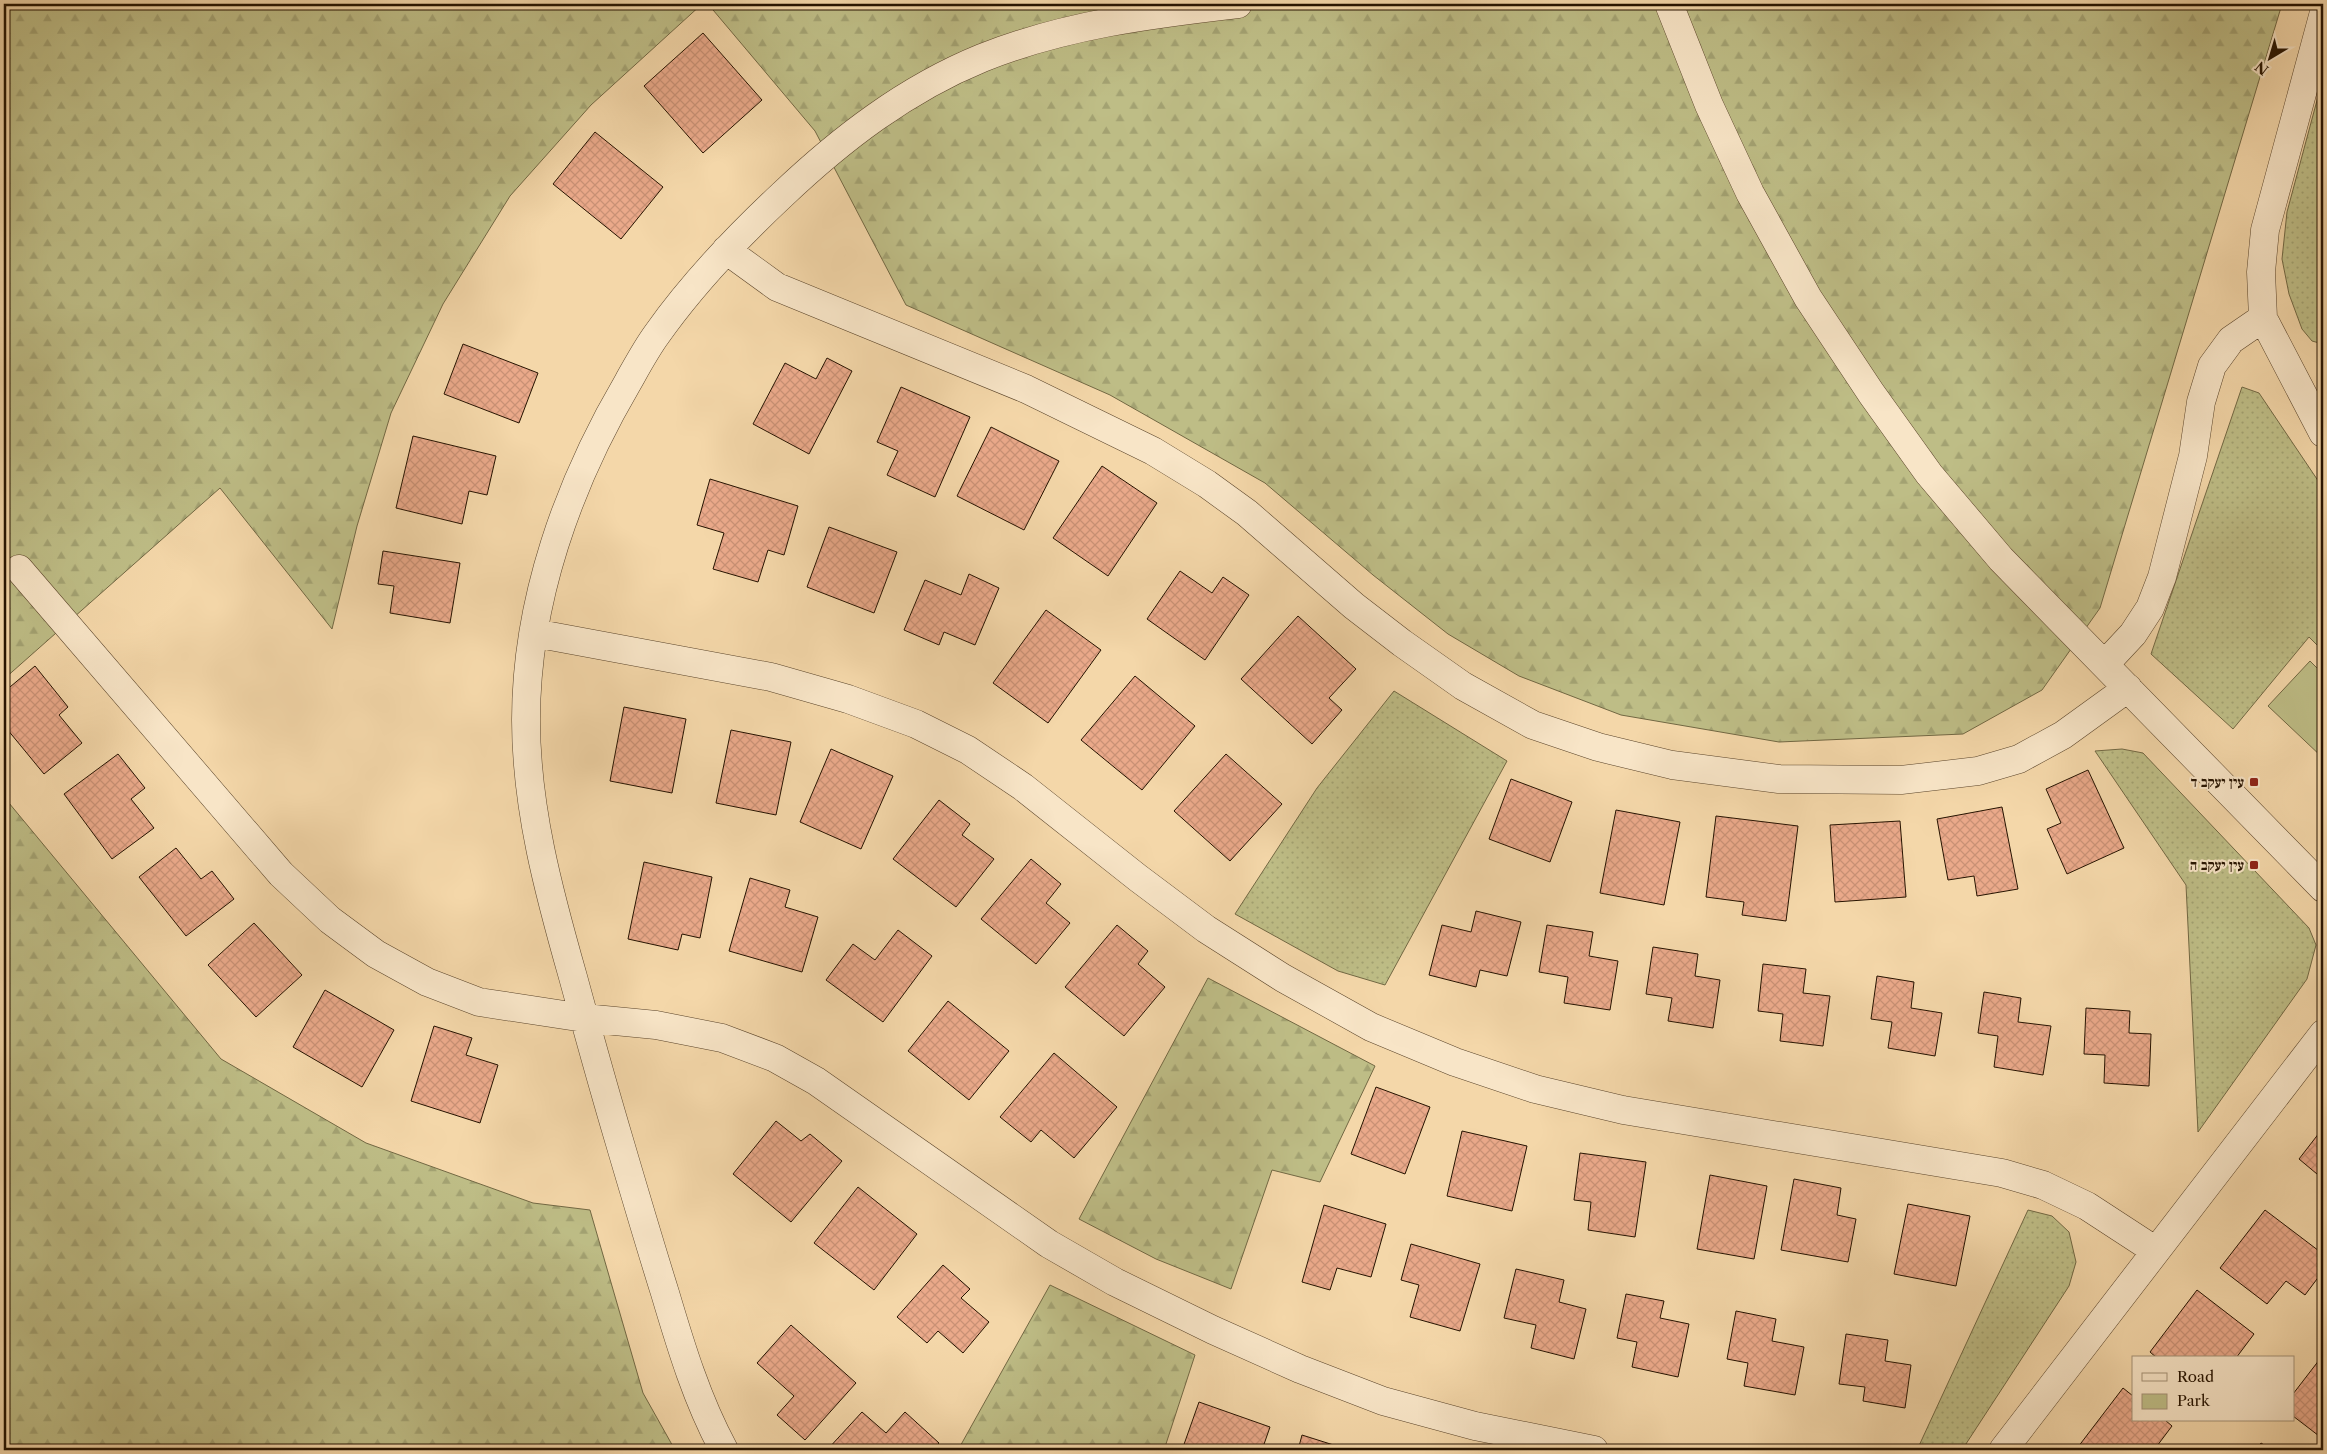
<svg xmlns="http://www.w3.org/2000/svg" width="2327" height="1454" viewBox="0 0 2327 1454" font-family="'Libre Caslon Text','Frank Ruhl Libre',serif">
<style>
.green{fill:url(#green-dots);stroke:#726843}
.forest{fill:url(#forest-firs);stroke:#726843}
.pitch{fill:#bebd86;stroke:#726843}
.building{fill:url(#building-cross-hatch);stroke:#261300}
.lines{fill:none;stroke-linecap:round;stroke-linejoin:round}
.minor-casing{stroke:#5a442a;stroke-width:29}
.path{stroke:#261300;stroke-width:3;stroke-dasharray:4 2.5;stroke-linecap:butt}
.minor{stroke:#f8e5c7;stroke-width:28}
.poi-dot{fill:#8f2418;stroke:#f8e5c7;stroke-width:2}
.labels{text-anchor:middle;stroke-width:4;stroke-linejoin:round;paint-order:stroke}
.poi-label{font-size:14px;font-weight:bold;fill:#261300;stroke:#f8e5c7;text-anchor:end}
</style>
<defs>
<pattern id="green-dots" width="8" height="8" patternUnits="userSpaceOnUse" patternTransform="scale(1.25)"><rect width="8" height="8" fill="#bebd86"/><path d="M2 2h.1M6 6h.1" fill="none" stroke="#a3a272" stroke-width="1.8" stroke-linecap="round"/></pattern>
<pattern id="forest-firs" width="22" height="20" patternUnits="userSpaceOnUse" patternTransform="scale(1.25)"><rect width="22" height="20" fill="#bebd86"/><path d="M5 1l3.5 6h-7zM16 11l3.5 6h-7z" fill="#a3a272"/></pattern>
<pattern id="building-cross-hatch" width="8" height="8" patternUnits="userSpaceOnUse" patternTransform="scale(1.25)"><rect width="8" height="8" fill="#eaa98a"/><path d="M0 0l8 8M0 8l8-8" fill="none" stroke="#c99175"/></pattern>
</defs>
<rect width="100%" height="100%" fill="#f4d7a9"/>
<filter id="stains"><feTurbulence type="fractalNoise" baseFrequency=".004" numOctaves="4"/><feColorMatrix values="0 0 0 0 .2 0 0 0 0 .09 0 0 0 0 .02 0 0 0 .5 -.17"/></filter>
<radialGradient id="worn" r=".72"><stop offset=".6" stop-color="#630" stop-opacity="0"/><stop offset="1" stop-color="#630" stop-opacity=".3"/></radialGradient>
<path class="green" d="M 2323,78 L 2323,344 L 2312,341 L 2302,329 L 2289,294 L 2282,259 L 2287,212 Z
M 2242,387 L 2259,393 L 2323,488 L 2323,651 L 2309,637 L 2233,729 L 2151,654 Z
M 1394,691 L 1507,761 L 1385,985 L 1338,971 L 1235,914 L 1317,788 Z
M 2122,749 L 2143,753 L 2309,928 L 2316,945 L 2307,979 L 2198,1132 L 2186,885 L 2095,751 Z
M 2028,1210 L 2052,1216 L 2069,1232 L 2076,1262 L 2069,1286 L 1962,1450 L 1917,1450 Z"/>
<path class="forest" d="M 4,4 L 702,4 L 591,105 L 510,196 L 443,304 L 391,413 L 357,526 L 332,629 L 220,488 L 4,679 Z
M 708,4 L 2282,4 L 2100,608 L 2042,690 L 1963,734 L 1779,742 L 1621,715 L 1519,676 L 1448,634 L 1373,575 L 1265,483 L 1110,395 L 906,305 L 815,131 Z
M 4,797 L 221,1059 L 366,1143 L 533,1203 L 590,1210 L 643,1393 L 675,1450 L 4,1450 Z
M 1208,978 L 1375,1066 L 1320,1182 L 1272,1170 L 1231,1289 L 1156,1259 L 1079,1219 Z
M 1050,1285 L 1195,1355 L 1164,1450 L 958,1450 Z"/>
<path class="pitch" d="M 2310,661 L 2323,674 L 2323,758 L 2268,706 Z"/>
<path class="building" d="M 703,33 L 762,100 L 703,153 L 644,86 Z
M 595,132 L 663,187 L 621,239 L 553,184 Z
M 463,344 L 538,373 L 519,423 L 444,394 Z
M 827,358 L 852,371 L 809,454 L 753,424 L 785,363 L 816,379 Z
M 901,387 L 970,417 L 935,497 L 887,475 L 898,451 L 877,442 Z
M 991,427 L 1059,461 L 1024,530 L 957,496 Z
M 413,436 L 496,456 L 487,495 L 469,491 L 462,524 L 396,508 Z
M 1102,466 L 1157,503 L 1108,576 L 1053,538 Z
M 710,479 L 798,506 L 784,555 L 768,550 L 758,582 L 713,569 L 724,533 L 697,525 Z
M 829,527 L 897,552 L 874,613 L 807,587 Z
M 383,551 L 460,563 L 450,623 L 390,613 L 394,586 L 378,584 Z
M 1180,571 L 1212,593 L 1223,577 L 1249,595 L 1205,660 L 1147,619 Z
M 969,574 L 999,588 L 975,645 L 944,632 L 939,645 L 904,630 L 925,580 L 961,595 Z
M 1046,610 L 1101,650 L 1048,723 L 993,683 Z
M 1298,616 L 1356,669 L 1329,698 L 1342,710 L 1312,744 L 1241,679 Z
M 35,666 L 68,707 L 59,715 L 82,743 L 44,774 L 7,729 L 4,732 L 4,692 Z
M 1135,676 L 1195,726 L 1142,790 L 1081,740 Z
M 624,707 L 686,719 L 672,793 L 610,781 Z
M 731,730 L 791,742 L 776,815 L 716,803 Z
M 831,749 L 893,776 L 861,849 L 800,822 Z
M 118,754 L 145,788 L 131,799 L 154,828 L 112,859 L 64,794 Z
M 1226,754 L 1282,804 L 1230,861 L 1174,811 Z
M 2088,770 L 2124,848 L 2067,874 L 2047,829 L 2061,823 L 2046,789 Z
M 1511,779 L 1572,802 L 1550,862 L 1489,839 Z
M 939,800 L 970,824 L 962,835 L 994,859 L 956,907 L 893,859 Z
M 2002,807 L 2018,889 L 1977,896 L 1974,876 L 1948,880 L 1937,819 Z
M 1616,810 L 1680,822 L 1664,905 L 1600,893 Z
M 1716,816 L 1798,826 L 1786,921 L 1742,915 L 1744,902 L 1706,897 Z
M 1900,821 L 1906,897 L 1835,902 L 1830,825 Z
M 176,848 L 201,879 L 212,871 L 234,899 L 186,936 L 139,877 Z
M 1031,859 L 1061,884 L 1046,903 L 1070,923 L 1036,964 L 981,919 Z
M 644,862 L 712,877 L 700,938 L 682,934 L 678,950 L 628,939 Z
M 750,878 L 790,890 L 785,907 L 818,917 L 802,972 L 729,951 Z
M 1476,911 L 1521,922 L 1507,976 L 1480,970 L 1476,987 L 1429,975 L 1442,925 L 1471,932 Z
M 254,923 L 302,975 L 256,1017 L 208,965 Z
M 1117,925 L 1148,951 L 1138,964 L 1165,987 L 1124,1036 L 1065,987 Z
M 1547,925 L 1593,932 L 1589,956 L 1618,961 L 1610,1010 L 1564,1003 L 1568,977 L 1539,972 Z
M 898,930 L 932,956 L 883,1022 L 826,980 L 853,944 L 875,960 Z
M 1653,947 L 1698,954 L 1695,976 L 1720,980 L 1713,1028 L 1668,1021 L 1672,998 L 1646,994 Z
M 1763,964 L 1806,969 L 1803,993 L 1830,996 L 1823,1046 L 1780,1041 L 1783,1014 L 1758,1011 Z
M 1877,976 L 1914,982 L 1911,1008 L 1942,1013 L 1935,1056 L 1888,1048 L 1892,1022 L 1871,1019 Z
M 325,990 L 394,1030 L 362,1087 L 293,1047 Z
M 1984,992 L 2021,998 L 2018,1022 L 2051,1026 L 2043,1075 L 1994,1067 L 1998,1036 L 1978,1033 Z
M 948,1001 L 1009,1051 L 969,1100 L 908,1051 Z
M 2086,1008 L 2130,1011 L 2129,1033 L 2151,1034 L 2149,1086 L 2104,1083 L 2105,1055 L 2084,1054 Z
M 434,1026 L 472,1038 L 466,1055 L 498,1065 L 480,1123 L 411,1101 Z
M 1054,1053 L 1117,1107 L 1074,1158 L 1041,1130 L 1031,1142 L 1000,1117 Z
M 1376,1087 L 1430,1107 L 1405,1174 L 1351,1154 Z
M 776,1121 L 801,1141 L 810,1134 L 842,1161 L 791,1222 L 733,1174 Z
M 2323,1128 L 2323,1179 L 2299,1159 Z
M 1462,1131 L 1527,1146 L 1512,1211 L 1447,1196 Z
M 1580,1153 L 1646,1162 L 1635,1237 L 1588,1230 L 1591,1202 L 1574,1200 Z
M 1710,1175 L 1767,1186 L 1754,1259 L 1697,1249 Z
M 1794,1179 L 1841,1188 L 1837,1215 L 1856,1219 L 1848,1262 L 1781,1250 Z
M 858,1187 L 917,1234 L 874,1290 L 814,1243 Z
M 1908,1204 L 1970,1216 L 1956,1286 L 1894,1274 Z
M 1324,1205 L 1386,1224 L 1371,1277 L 1337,1268 L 1330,1290 L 1302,1282 Z
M 2265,1210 L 2323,1254 L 2323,1271 L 2305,1295 L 2286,1281 L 2267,1304 L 2220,1268 Z
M 1411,1244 L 1480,1264 L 1460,1331 L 1410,1317 L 1419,1285 L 1401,1280 Z
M 943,1265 L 970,1289 L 961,1298 L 989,1322 L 963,1353 L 938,1331 L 927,1343 L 897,1317 Z
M 1516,1269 L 1564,1280 L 1559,1302 L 1586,1309 L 1574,1359 L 1531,1348 L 1536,1325 L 1504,1318 Z
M 2197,1290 L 2254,1334 L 2236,1358 L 2157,1358 L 2150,1352 Z
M 1626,1294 L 1664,1301 L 1660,1318 L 1689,1324 L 1678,1377 L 1632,1367 L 1637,1342 L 1617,1338 Z
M 1736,1311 L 1776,1319 L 1772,1341 L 1804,1347 L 1795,1395 L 1744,1386 L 1748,1363 L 1727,1359 Z
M 791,1325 L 856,1383 L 805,1440 L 777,1415 L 794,1396 L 757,1363 Z
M 1846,1334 L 1888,1340 L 1885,1361 L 1911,1365 L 1905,1408 L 1863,1401 L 1865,1387 L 1839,1384 Z
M 2323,1355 L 2323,1439 L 2293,1416 L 2293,1394 Z
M 2123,1388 L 2133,1396 L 2133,1420 L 2165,1420 L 2172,1426 L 2154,1450 L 2082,1450 L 2078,1447 Z
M 1199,1402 L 1270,1427 L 1262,1450 L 1182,1450 Z
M 862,1412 L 886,1433 L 905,1412 L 939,1443 L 933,1450 L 827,1450 Z
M 1302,1435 L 1343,1448 L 1343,1450 L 1298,1450 Z
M 2261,1443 L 2272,1450 L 2256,1450 Z"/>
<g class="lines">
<defs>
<path id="minor" d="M 1669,4 L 1709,105 L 1750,193 L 1808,298 L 1871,393 L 1929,474 L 2001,559 L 2323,888
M 2323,16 L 2265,230 L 2261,272 L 2263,318 L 2323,433
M 726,250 L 777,287 L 1026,389 L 1153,451 L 1207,484 L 1247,513 L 1354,606 L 1402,643 L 1463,686 L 1533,725 L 1598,747 L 1672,765 L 1779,779 L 1901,780 L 1978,771 L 2019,759 L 2063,735 L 2128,688
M 19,569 L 281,874 L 330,920 L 376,954 L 427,982 L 479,1002 L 584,1018 L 656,1025 L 722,1038 L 775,1058 L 816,1081 L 1049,1244 L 1115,1282 L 1213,1330 L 1300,1369 L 1383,1401 L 1475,1426 L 1594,1450
M 534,633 L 771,677 L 848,699 L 916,724 L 968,750 L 1023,787 L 1138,878 L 1206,929 L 1283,978 L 1371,1027 L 1455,1062 L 1535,1089 L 1623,1110 L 2002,1173 L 2043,1185 L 2087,1206 L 2156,1251
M 2105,664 L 2133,634 L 2150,608 L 2162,577 L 2193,456 L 2201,402 L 2212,366 L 2231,340 L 2263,318
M 724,1450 C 697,1400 681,1347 665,1293 C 649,1242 634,1191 619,1140 C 603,1086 588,1032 573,977 C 549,893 526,808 526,720 C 526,601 568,484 628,382 C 637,366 646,349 657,334 C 693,283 736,238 782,195 C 841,139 906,89 982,58 C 1064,25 1151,14 1238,4
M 2003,1450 L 2323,1034"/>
</defs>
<use href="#minor" class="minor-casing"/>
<path class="path" d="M 4,1446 L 6,1450"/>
<use href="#minor" class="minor"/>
</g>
<g class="poi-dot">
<rect x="2249" y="777" width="10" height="10" rx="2.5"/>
<rect x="2249" y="860" width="10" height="10" rx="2.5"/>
</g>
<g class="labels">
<g class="poi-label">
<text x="2244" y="787">עין יעקב ד</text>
<text x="2244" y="870">עין יעקב ה</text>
</g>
</g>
<rect width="2327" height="1454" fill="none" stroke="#f4d7a9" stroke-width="20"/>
<rect x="5" y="5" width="2317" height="1444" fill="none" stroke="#261300" stroke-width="2.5"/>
<rect x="10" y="10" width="2307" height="1434" fill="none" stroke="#261300"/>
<rect x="2132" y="1356" width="162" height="65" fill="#f8e5c7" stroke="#a49177"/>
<rect x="2142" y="1373" width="25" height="8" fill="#f8e5c7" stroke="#a49177"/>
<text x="2177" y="1382" font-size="15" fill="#261300">Road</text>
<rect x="2142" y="1394" width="25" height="15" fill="#bebd86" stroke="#a49177"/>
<text x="2177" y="1406" font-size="15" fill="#261300">Park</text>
<g transform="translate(2270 58) rotate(218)" stroke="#f8e5c7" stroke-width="4" paint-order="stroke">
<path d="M0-4L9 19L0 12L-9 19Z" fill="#261300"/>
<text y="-8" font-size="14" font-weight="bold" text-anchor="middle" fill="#261300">N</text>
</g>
<rect width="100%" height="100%" filter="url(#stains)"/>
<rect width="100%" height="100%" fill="url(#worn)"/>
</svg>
